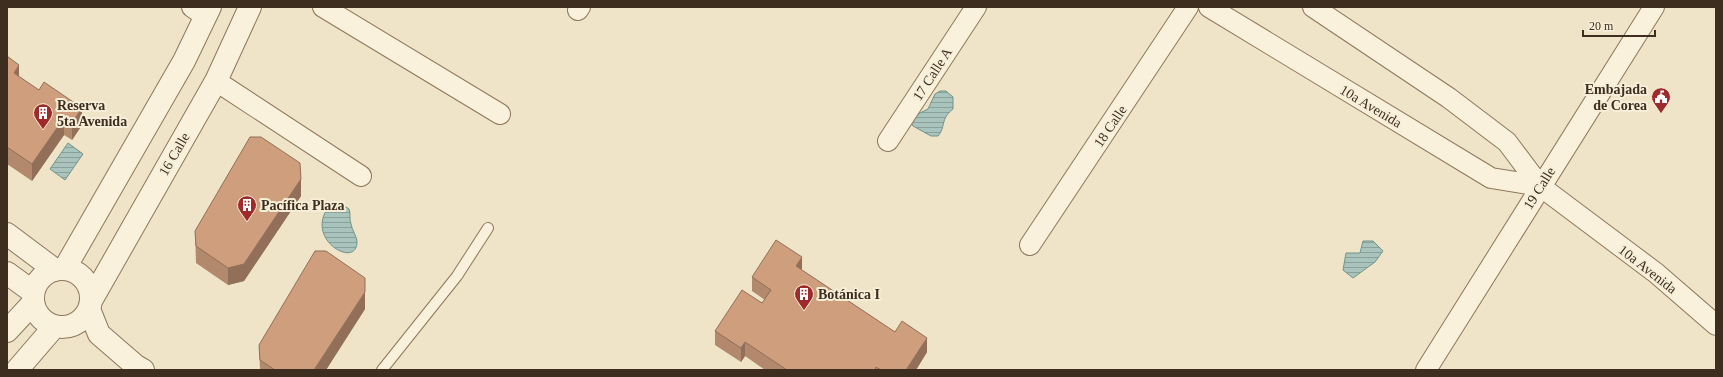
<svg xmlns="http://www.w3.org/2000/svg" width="1723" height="377" viewBox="0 0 1723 377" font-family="Georgia,serif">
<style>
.water{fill:url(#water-rules);stroke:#6f938a}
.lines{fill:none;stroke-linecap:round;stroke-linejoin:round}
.service-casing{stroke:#8d765c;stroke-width:12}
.minor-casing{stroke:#8d765c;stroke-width:22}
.tertiary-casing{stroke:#8d765c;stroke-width:24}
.service{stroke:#faf1dc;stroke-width:10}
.minor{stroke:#faf1dc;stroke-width:20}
.tertiary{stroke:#faf1dc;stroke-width:22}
.wall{fill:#b2896c}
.shaded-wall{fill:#916f58}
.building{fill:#cf9f7d;stroke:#916f58}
.labels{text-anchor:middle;stroke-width:4;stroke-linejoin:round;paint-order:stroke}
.street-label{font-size:14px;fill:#3d2e20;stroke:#f7eed8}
.poi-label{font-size:14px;font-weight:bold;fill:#3d2e20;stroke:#f7eed8;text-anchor:start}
</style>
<defs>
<pattern id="water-rules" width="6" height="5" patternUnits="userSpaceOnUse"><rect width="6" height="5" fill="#a9c4bc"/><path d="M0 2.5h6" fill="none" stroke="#8ba098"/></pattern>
</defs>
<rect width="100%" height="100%" fill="#f0e4c8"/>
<path class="water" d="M 940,91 L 946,91 L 953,97 L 953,109 C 940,119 946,127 938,136 L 931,136 L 913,126 L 911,122 L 918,114 L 928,109 L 935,94 Z
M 68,143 L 83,154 L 65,180 L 50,169 Z
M 340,203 L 349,209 C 351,214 349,219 351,224 C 352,230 356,235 357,241 C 358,268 312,244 324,215 C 327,207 332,204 340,203 Z
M 1363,241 L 1373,241 L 1383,251 L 1375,262 L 1353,278 L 1343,270 L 1346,253 L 1360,253 Z"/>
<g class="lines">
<defs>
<path id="service" d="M 382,370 L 457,276 L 488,228"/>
<path id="minor" d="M 192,7 L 205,16
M 323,7 L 500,114
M 1209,7 L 1491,178 L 1540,186
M 1313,7 L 1449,98 L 1507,142 L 1540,186 L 1656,273 L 1716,325
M 578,10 L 580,7
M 216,81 L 361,176
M 888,141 L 976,7
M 1030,245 L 1188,7
M 1426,370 L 1654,7"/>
<path id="tertiary" d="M 7,234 L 55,270
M 65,268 L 184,61 L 210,7
M33 298a29 29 0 1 1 58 0a29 29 0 1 1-58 0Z
M 7,273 L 33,292
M 92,299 L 216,81 L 250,7
M 89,309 L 99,334 L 136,366 L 143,370
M 7,331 L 33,303
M 17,370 L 54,327"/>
</defs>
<use href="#service" class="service-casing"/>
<use href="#minor" class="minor-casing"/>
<use href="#tertiary" class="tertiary-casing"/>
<use href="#service" class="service"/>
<use href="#minor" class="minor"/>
<use href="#tertiary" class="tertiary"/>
</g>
<path class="wall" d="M 7,56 L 19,77 L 82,125 L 72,140 L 64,135 L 32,181 L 7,164 Z
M 301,196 L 244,281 L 228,285 L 196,263 L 195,231 Z
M 802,270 L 895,332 L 927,352 L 916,370 L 765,370 L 745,356 L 741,362 L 715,345 L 715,331 L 762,303 L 765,300 L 752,291 L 752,277 Z
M 365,309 L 326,370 L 260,370 L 259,345 Z"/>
<path class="shaded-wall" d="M 19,65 L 19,82 L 14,73 Z
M 82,108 L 82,125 L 72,140 L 72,123 Z
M 64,118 L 64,135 L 32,181 L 32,164 Z
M 301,179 L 301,196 L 244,281 L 228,285 L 228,268 Z
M 802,257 L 802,271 L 796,266 Z
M 365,292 L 365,309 L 326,370 L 314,370 Z
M 927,338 L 927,352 L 916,370 L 906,370 Z
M 745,342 L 745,356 L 741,362 L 741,348 Z"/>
<path class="building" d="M 7,56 L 19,65 L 14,73 L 39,90 L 44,82 L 82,108 L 72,123 L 64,118 L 32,164 L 7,147 Z
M 250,137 L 261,137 L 300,163 L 301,179 L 244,264 L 228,268 L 196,246 L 195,231 Z
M 776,240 L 802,257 L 796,266 L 895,332 L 902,321 L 927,338 L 906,370 L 881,370 L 876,367 L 875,370 L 787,370 L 745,342 L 741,348 L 715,331 L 742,290 L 762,303 L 771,290 L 752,277 Z
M 315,251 L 326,251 L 365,278 L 365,292 L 314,370 L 275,370 L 260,360 L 259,345 Z"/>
<defs>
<symbol id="civic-pin" viewBox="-11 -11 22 30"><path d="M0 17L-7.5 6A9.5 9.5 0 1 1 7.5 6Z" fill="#9e2a2b" stroke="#f7eed8"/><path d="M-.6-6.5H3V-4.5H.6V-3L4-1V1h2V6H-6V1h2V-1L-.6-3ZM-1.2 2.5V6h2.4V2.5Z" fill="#fff"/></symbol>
<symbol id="building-pin" viewBox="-11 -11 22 30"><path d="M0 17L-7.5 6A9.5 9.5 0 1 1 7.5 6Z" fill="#9e2a2b" stroke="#f7eed8"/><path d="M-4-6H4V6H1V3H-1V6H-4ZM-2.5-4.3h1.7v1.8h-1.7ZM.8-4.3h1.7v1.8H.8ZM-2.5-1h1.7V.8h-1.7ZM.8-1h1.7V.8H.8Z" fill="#fff"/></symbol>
</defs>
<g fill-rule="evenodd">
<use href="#civic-pin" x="1650" y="86" width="22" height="30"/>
<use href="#building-pin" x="32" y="102" width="22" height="30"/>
<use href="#building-pin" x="236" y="194" width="22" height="30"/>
<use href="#building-pin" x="793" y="283" width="22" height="30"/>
</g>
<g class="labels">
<g class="street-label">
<text transform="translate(932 74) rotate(-57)" y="5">17 Calle A</text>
<text transform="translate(1371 106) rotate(31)" y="5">10a Avenida</text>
<text transform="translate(1110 126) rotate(-56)" y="5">18 Calle</text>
<text transform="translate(174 154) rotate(-60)" y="5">16 Calle</text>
<text transform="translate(1539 188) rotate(-58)" y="5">19 Calle</text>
<text transform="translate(1648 269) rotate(38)" y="5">10a Avenida</text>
</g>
<g class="poi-label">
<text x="1647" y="94" text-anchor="end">Embajada<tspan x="1647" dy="16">de Corea</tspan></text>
<text x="57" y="110">Reserva<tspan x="57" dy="16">5ta Avenida</tspan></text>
<text x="261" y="210">Pacífica Plaza</text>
<text x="818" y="299">Botánica I</text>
</g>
</g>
<rect width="1723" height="377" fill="none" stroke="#3d2e20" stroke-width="16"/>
<path d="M1583 30v6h72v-6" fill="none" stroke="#3d2e20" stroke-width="2"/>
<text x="1589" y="30" font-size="12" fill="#3d2e20" stroke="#f7eed8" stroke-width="3" paint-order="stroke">20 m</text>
</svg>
